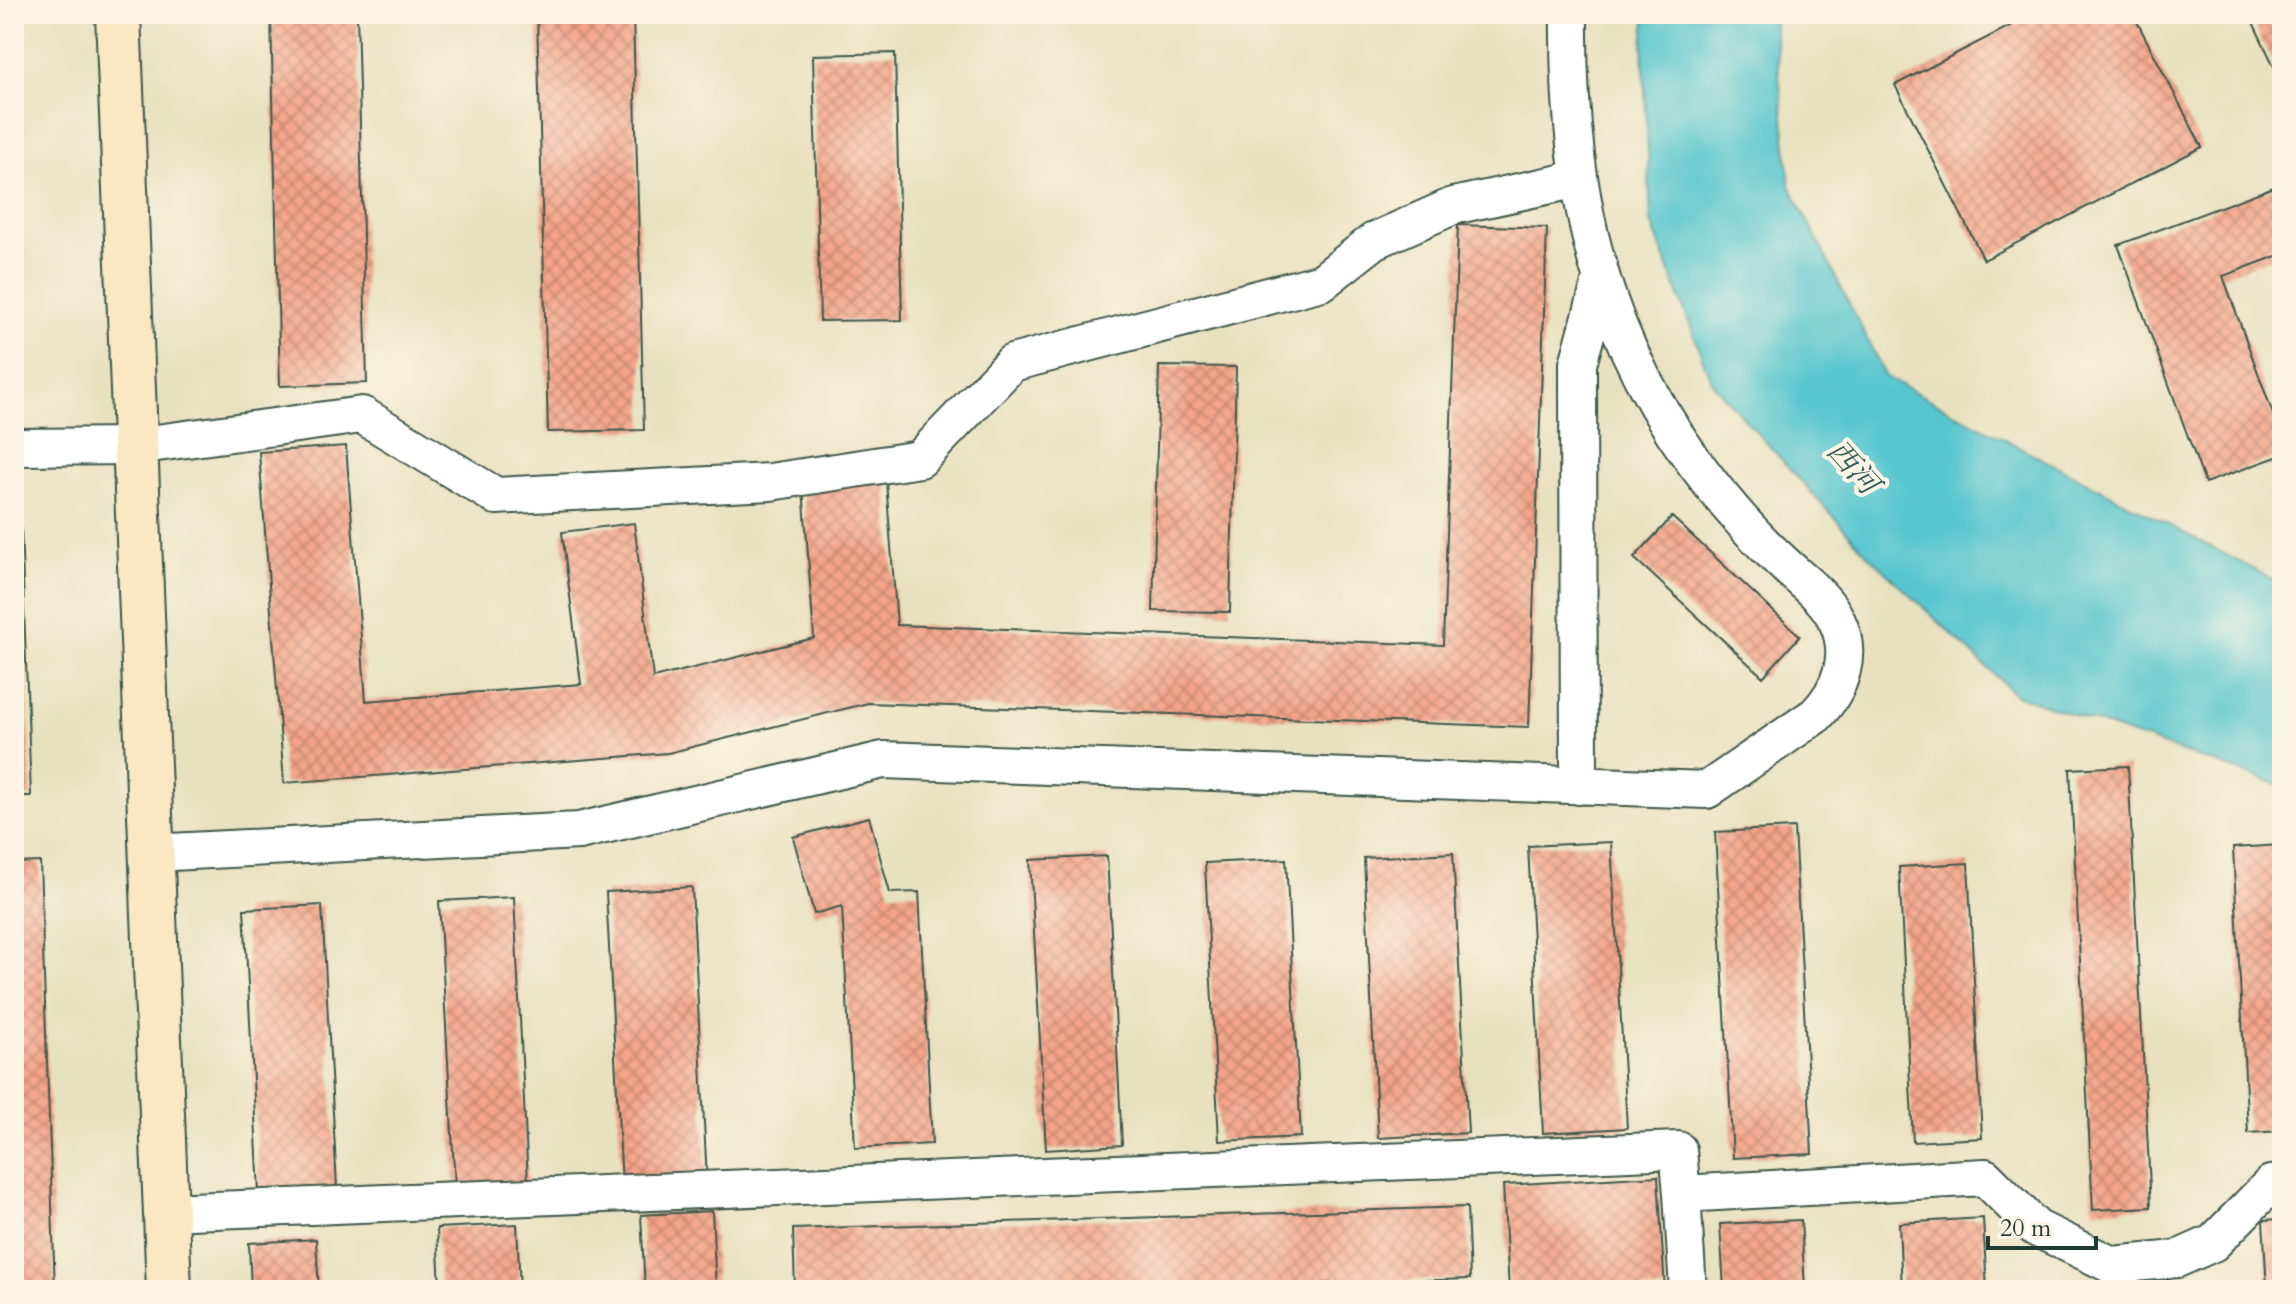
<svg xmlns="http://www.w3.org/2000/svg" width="2296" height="1304" viewBox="0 0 2296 1304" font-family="Cardo,'Noto Serif SC',serif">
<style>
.water{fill:#59c6cf;stroke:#3c8282;stroke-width:2}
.building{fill:url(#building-cross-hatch)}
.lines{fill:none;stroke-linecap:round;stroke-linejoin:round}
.street-casing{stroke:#3d5649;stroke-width:40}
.secondary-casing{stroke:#3d5649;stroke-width:48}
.street{stroke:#fff;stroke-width:36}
.secondary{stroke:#fae7c3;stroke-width:44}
.labels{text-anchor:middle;stroke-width:8;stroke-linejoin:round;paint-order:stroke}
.water-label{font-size:30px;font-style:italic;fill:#2e5f5b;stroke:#fcf5e5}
</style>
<defs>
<pattern id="building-cross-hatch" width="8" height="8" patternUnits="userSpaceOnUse" patternTransform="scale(2)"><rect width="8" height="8" fill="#f5a489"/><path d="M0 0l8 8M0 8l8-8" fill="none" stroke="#c68771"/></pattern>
</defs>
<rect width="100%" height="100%" fill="#fcf5e5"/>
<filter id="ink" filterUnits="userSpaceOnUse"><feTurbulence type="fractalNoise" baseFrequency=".0125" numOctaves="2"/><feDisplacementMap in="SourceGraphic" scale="16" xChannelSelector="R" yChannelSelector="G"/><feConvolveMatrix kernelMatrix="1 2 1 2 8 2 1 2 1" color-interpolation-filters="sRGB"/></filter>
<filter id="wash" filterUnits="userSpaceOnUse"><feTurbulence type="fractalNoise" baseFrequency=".006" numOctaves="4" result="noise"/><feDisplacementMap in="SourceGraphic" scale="32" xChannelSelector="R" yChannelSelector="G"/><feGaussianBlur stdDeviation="1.8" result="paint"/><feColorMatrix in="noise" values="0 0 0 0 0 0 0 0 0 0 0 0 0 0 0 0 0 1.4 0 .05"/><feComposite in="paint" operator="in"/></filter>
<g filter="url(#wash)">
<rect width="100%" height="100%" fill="#e8e1bf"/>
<path class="water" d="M 1646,14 L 1773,14 L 1790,186 L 1886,377 L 2282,584 L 2282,786 L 2016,695 L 1870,557 L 1712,383 L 1651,222 L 1643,45 Z"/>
<g id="blocks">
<path class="building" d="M 271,14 L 357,14 L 367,383 L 280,386 Z
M 537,14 L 633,14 L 644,430 L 548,432 Z
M 2033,14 L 2133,14 L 2202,147 L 1984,260 L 1895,85 Z
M 2249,14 L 2282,14 L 2282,83 Z
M 895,53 L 902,320 L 820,321 L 813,55 Z
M 2282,184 L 2282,254 L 2223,276 L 2282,439 L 2282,455 L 2205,483 L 2118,245 Z
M 1458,225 L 1547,228 L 1529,727 L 868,703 L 668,753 L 284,783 L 259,452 L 346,446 L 366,701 L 581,684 L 562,532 L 634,523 L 653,678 L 814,638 L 803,487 L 886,481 L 897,625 L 1443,645 Z
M 1159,366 L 1236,367 L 1230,612 L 1153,611 Z
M 14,473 L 19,473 L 31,796 L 14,796 Z
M 1672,517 L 1800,636 L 1763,677 L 1634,558 Z
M 2128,766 L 2151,1207 L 2093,1210 L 2070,769 Z
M 869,817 L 890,893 L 919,892 L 932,1144 L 855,1148 L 842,906 L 814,914 L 793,837 Z
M 1794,828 L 1812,1154 L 1733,1158 L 1715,832 Z
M 1611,842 L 1627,1128 L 1543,1133 L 1528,846 Z
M 2282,845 L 2282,1131 L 2248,1133 L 2233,848 Z
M 1453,853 L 1468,1133 L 1378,1138 L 1364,858 Z
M 1107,856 L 1122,1145 L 1046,1150 L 1030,860 Z
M 1286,859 L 1301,1137 L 1219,1141 L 1205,863 Z
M 40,862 L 55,1290 L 14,1290 L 14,863 Z
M 1968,863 L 1982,1138 L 1913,1142 L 1899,867 Z
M 692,887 L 707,1181 L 622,1185 L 606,892 Z
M 514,897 L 528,1182 L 455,1187 L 439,901 Z
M 322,905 L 337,1188 L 259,1192 L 244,909 Z
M 1658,1176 L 1665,1290 L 1509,1290 L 1503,1185 Z
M 1467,1207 L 1470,1279 L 1116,1290 L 795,1290 L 793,1229 Z
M 712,1211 L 716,1290 L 645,1290 L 641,1215 Z
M 1983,1218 L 1987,1290 L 1902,1290 L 1899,1223 Z
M 2282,1219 L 2282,1290 L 2267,1290 L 2263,1220 Z
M 1801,1220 L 1805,1290 L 1724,1290 L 1720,1224 Z
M 517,1224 L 520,1290 L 440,1290 L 437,1228 Z
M 316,1239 L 319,1290 L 251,1290 L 249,1243 Z"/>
</g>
</g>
<g filter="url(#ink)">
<use href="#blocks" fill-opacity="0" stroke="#3d5649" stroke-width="2"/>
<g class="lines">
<defs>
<path id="street" d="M 14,447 L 135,446 L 362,415 L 496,496 L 770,482 L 920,459 L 1012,363 L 1322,282 L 1374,241 L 1453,206 L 1579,179
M 1579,786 L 1578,364 L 1601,280
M 151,853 L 579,831 L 883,760 L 1707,790 L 1816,715 C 1841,689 1853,655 1837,621 C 1825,595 1800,580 1780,560 C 1755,537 1732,511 1711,484 C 1598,342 1567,191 1569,14
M 166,1212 L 1678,1150 L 1682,1194
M 1688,1290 L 1682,1194 L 1985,1177 L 2036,1228 L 2112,1265 L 2177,1259 L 2213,1243 L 2271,1184 L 2282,1183"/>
<path id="secondary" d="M 118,14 L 169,1290"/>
</defs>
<use href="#street" class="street-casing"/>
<use href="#secondary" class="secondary-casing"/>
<use href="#street" class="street"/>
<use href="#secondary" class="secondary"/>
</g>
</g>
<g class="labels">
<g class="water-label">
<text transform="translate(1853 467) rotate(48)" y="10">西河</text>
</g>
</g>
<rect width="2296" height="1304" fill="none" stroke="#fcf5e5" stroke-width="48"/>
<path d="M1988 1236v12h108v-12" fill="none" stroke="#1f3d34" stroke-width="4"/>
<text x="2000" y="1236" font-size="24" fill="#1f3d34" stroke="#fcf5e5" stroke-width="6" paint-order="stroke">20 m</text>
</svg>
